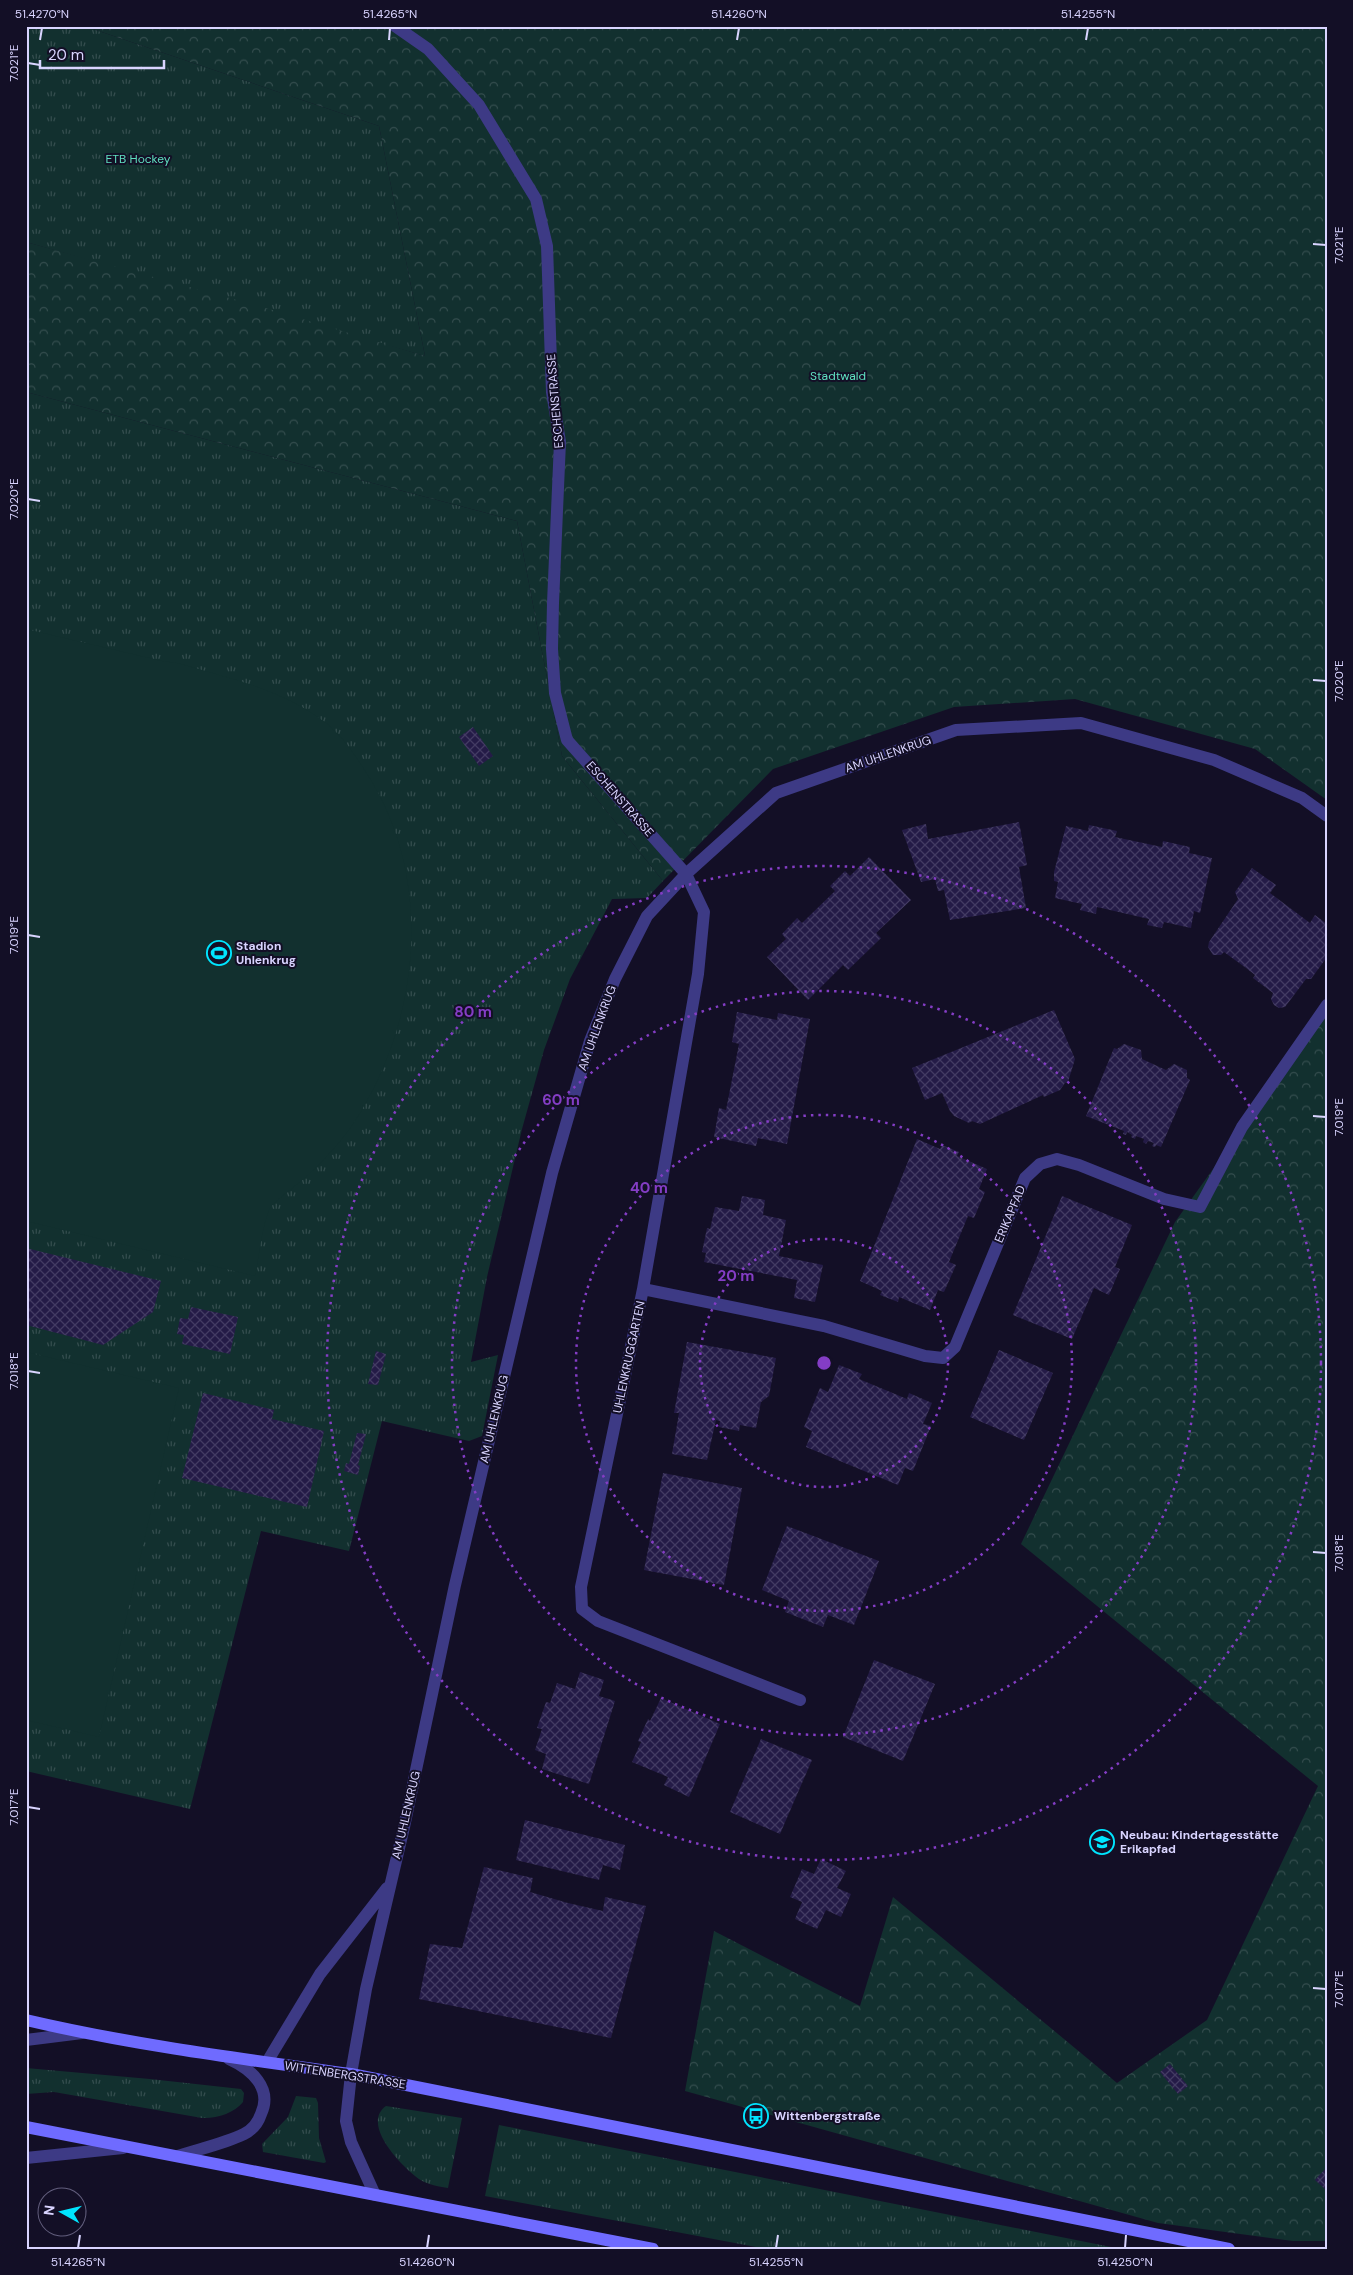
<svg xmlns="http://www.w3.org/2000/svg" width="1353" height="2275" viewBox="0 0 1353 2275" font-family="'DM Sans',sans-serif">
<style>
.grass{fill:url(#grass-tufts)}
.forest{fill:url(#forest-crowns)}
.pitch{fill:#12302f}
.building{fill:url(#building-cross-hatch)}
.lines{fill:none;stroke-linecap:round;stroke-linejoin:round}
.minor{stroke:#3d3a85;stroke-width:12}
.tertiary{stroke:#3d3a85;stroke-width:12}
.secondary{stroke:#6f6bff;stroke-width:12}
.ticks{fill:none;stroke:#d9d4ff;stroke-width:2}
.ring{fill:none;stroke:#843dc5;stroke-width:2.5;stroke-dasharray:2.5 5}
.labels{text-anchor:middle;stroke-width:4;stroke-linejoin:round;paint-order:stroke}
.park-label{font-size:12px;fill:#5fe0c0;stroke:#130f26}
.street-label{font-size:12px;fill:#d9d4ff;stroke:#130f26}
.poi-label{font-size:12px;font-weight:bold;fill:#d9d4ff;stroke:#130f26;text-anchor:start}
.centre{fill:#843dc5;stroke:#130f26;stroke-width:2.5}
.ring-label{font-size:15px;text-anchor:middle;font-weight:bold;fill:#843dc5;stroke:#130f26;stroke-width:4;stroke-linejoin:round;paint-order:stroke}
.neatline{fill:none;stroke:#d9d4ff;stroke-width:2}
.ticks-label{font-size:12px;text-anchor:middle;fill:#d9d4ff}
</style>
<defs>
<pattern id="grass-tufts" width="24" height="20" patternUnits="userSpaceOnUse" patternTransform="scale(1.25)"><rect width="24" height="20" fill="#12302f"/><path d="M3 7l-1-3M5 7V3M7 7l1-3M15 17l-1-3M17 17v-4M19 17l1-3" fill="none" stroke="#344d4e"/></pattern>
<pattern id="forest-crowns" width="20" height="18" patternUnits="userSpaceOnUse" patternTransform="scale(1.25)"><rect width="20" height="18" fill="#12302f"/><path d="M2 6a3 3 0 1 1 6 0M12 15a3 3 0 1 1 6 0" fill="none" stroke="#344d4e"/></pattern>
<pattern id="building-cross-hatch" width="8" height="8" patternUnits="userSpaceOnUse" patternTransform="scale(1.25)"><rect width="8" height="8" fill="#241b47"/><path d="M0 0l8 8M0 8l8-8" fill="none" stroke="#433b63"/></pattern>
</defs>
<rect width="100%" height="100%" fill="#130f26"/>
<path class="grass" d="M 26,26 L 84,26 L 379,126 L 425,356 L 26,242 Z
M 26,392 L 517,521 L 562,756 L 663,881 L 647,898 L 612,899 L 570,979 L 544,1050 L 522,1129 L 487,1277 L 471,1362 L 498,1355 L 482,1436 L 469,1441 L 382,1421 L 349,1551 L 261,1531 L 190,1809 L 26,1771 Z
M 26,2068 L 150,2079 L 241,2089 L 244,2093 L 243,2102 C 235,2113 215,2119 202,2118 L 54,2092 L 26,2094 Z
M 296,2096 L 316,2098 L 318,2103 L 319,2138 L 326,2162 L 324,2163 L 263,2152 L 262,2144 L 288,2117 Z
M 386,2106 L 462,2118 L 448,2188 C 436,2186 424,2184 415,2176 C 400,2164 361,2124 386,2106 Z
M 499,2125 L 1121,2249 L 767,2249 L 485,2196 Z"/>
<path class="forest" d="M 84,26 L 1327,26 L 1327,800 L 1255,749 L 1075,699 L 954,707 L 773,769 L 663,881 L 562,756 L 517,521 L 26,392 L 26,242 L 259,306 L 425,356 L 379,126 Z
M 1327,1010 L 1327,2241 L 1293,2241 L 1158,2223 L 685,2091 L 714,1931 L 860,2006 L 893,1897 L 1117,2083 L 1207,2020 L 1318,1786 L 1021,1544 L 1175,1222 Z"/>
<path class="pitch" d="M 26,629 L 162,661 L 177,663 C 229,678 282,689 326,723 C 345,738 359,761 372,782 C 432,883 420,1014 360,1113 C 347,1135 329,1155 310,1173 C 302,1182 273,1201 269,1210 C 262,1228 259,1256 255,1276 L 26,1221 Z
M 26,1352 L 179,1388 L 99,1737 L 26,1720 Z"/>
<path class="building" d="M 473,727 L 493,756 L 479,766 L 459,737 Z
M 1019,822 L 1027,865 L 1019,867 L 1026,908 L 950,920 L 944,890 L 938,891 L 935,879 L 921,882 L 902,830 L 926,824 L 928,839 Z
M 1089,825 L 1117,831 L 1115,837 L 1162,847 L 1163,841 L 1190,847 L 1189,853 L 1212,858 L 1200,913 L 1194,911 L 1191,928 L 1164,922 L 1162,928 L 1147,925 L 1149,919 L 1097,907 L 1096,914 L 1080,910 L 1082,904 L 1055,898 L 1058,882 L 1054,881 L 1054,872 L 1066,826 L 1088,831 Z
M 869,857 L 911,900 L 876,933 L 881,938 L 848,970 L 843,965 L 808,1000 L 767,957 L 786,939 L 782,934 L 797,918 L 802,923 L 835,891 L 830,886 L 845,871 L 850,876 Z
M 1252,868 L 1276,885 L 1270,893 L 1310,923 L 1315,915 L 1327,924 L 1327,950 L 1325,953 L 1327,957 L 1311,979 L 1306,979 L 1285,1007 L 1279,1008 L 1274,1005 L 1271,999 L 1273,993 L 1253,978 L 1255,975 L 1246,968 L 1224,952 L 1221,955 L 1213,955 L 1208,947 L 1209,942 L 1238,899 L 1235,892 Z
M 1054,1010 L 1075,1059 L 1068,1082 L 1065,1083 L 1060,1090 L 1044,1097 L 1043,1095 L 980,1124 L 972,1121 L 969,1123 L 954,1116 L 950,1111 L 942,1093 L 925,1100 L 912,1068 Z
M 737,1012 L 777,1020 L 778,1013 L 810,1019 L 787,1144 L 758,1138 L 756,1146 L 714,1137 L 719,1108 L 726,1110 L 739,1044 L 732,1042 Z
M 1124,1044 L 1141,1050 L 1142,1059 L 1166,1070 L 1174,1064 L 1187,1070 L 1187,1078 L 1190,1080 L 1161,1147 L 1156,1145 L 1155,1147 L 1152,1146 L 1154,1143 L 1148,1141 L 1146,1144 L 1143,1142 L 1144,1139 L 1136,1136 L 1135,1139 L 1131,1137 L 1132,1135 L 1127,1132 L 1126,1135 L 1123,1134 L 1124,1131 L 1086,1116 L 1114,1048 L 1117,1049 Z
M 917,1139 L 940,1149 L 942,1145 L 959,1152 L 957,1156 L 987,1169 L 979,1189 L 985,1192 L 974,1218 L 968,1216 L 949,1262 L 956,1265 L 944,1292 L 938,1290 L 930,1310 L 899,1297 L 898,1302 L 880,1295 L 882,1291 L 860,1281 Z
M 742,1196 L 765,1200 L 763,1215 L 786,1220 L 779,1256 L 823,1265 L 815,1302 L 794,1298 L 797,1280 L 704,1262 L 706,1253 L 702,1252 L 707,1228 L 710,1229 L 715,1207 L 739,1211 Z
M 1062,1196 L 1132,1225 L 1115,1267 L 1120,1269 L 1109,1295 L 1094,1288 L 1072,1339 L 1013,1315 Z
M 26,1248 L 161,1281 L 153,1312 L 103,1345 L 26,1325 Z
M 191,1307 L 238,1317 L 230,1354 L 182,1344 L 184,1335 L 177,1334 L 180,1318 L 188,1319 Z
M 687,1342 L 776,1358 L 769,1396 L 761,1402 L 756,1428 L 740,1425 L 739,1431 L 719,1427 L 720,1421 L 716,1420 L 707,1460 L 672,1454 L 679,1413 L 674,1413 Z
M 999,1350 L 1053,1373 L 1024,1440 L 970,1417 Z
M 376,1351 L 386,1354 L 378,1385 L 368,1384 Z
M 839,1365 L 862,1374 L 859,1379 L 907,1399 L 909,1393 L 932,1403 L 923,1424 L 931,1426 L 913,1471 L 905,1468 L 898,1485 L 806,1447 L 812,1431 L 804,1427 L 820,1388 L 828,1392 Z
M 203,1393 L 274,1410 L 272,1419 L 324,1431 L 307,1507 L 182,1478 Z
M 357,1433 L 366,1434 L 358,1465 L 360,1466 L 358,1475 L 344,1471 L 346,1463 L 349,1464 Z
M 663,1473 L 742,1488 L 724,1585 L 644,1570 Z
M 787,1526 L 879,1561 L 854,1625 L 828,1615 L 823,1627 L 785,1612 L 789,1601 L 762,1590 Z
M 874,1660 L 935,1684 L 903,1761 L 843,1737 Z
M 580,1672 L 604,1680 L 599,1696 L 615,1701 L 589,1784 L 542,1769 L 546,1754 L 535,1750 L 542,1729 L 537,1728 L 546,1702 L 550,1703 L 557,1683 L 575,1689 Z
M 661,1698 L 720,1724 L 689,1797 L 664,1785 L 668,1777 L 632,1762 L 641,1742 L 638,1741 L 648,1719 L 650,1721 Z
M 761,1739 L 812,1760 L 780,1834 L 730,1812 Z
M 525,1820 L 625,1845 L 620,1870 L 603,1865 L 599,1880 L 516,1860 Z
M 821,1859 L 846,1871 L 837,1888 L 851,1894 L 841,1917 L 826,1910 L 817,1929 L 795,1919 L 802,1902 L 790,1897 L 802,1869 L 814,1874 Z
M 484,1867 L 533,1878 L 530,1892 L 568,1903 L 603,1911 L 605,1897 L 646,1906 L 611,2038 L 419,1999 L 430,1944 L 462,1948 Z
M 1170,2064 L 1188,2086 L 1178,2094 L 1160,2072 Z
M 1327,2167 L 1327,2191 L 1315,2180 Z"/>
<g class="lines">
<path class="minor" d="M 395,26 L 428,49 L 479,105 L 536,199 L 547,246 L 552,392 L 560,442 L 553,603 L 552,649 L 555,693 L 567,740 L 686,874 L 704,912 L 698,974 L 643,1289 L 581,1587 L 582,1609 L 598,1621 L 800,1700
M 643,1289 L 824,1326 L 925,1356 L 943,1358 L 955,1347 L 1025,1178 L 1040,1164 L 1057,1159 L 1079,1165 L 1164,1199 L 1200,1207 L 1242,1127 L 1327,1005
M 267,2062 L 320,1974 L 387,1888
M 178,2156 C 199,2149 223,2144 244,2134 C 252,2130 258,2123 261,2114 C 273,2088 251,2069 229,2059
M 375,2195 L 351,2142 L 346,2121 L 351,2074 L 366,1989 L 404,1827 L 455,1585 L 552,1173 L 590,1041 L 615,979 L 647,916 L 686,874 L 776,793 L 956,730 L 1081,723 L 1214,760 L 1302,798 L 1327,816"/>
<path class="tertiary" d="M 26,2040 L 82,2033
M 26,2158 L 123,2148"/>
<path class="secondary" d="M 26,2020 C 133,2045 242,2059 351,2074 L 1229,2249
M 26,2127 L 653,2249"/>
</g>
<path class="ticks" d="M 40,40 L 42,28M 389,40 L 390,28M 737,40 L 739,28M 1086,40 L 1088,28M 28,63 L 40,65M 1313,244 L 1326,245M 28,499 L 40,501M 1313,680 L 1326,681M 28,935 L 40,937M 1313,1116 L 1326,1117M 28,1371 L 40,1373M 1313,1552 L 1326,1553M 28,1807 L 40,1809M 1313,1988 L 1326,1989M 78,2248 L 80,2235M 427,2248 L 429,2235M 776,2248 L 778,2235M 1125,2248 L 1126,2235"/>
<g class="ring">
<circle cx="824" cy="1363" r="124"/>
<circle cx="824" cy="1363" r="248"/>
<circle cx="824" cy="1363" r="372"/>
<circle cx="824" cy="1363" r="497"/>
</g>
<defs>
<symbol id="stadium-ring" viewBox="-11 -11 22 22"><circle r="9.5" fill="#130f26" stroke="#00e5ff" stroke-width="1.5"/><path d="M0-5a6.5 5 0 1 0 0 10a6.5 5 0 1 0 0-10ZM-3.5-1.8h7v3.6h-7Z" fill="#00e5ff"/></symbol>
<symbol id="school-ring" viewBox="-11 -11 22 22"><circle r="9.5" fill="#130f26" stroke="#00e5ff" stroke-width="1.5"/><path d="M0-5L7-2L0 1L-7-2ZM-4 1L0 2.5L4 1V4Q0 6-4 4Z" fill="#00e5ff"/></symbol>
<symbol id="bus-ring" viewBox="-11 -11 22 22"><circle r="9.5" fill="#130f26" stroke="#00e5ff" stroke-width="1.5"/><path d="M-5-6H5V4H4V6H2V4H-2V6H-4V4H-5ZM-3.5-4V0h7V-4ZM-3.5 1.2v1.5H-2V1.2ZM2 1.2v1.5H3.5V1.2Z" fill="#00e5ff"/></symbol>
</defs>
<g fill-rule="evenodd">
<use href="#stadium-ring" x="205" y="939" width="28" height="28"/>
<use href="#school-ring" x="1088" y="1828" width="28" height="28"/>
<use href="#bus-ring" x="742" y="2102" width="28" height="28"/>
</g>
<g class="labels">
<g class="park-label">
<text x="138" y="163">ETB Hockey</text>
<text x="838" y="380">Stadtwald</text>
</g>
<g class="street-label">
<text transform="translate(555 401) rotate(-95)" y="4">ESCHENSTRASSE</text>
<text transform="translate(888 754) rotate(-19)" y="4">AM UHLENKRUG</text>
<text transform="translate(620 799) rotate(49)" y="4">ESCHENSTRASSE</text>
<text transform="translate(597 1028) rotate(-70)" y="4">AM UHLENKRUG</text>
<text transform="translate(1010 1214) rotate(-67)" y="4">ERIKAPFAD</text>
<text transform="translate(629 1357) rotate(-78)" y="4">UHLENKRUGGARTEN</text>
<text transform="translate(494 1419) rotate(-77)" y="4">AM UHLENKRUG</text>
<text transform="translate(406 1815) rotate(-77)" y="4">AM UHLENKRUG</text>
<text transform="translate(345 2075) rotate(9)" y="4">WITTENBERGSTRASSE</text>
</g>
<g class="poi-label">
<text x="236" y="950">Stadion<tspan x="236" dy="14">Uhlenkrug</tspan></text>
<text x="1120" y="1839">Neubau: Kindertagesstätte<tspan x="1120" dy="14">Erikapfad</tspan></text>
<text x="774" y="2120">Wittenbergstraße</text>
</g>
</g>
<circle cx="824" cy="1363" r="8" class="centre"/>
<g class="ring-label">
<text x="473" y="1017">80 m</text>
<text x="561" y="1105">60 m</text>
<text x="649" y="1193">40 m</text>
<text x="736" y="1281">20 m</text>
</g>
<rect width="1353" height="2275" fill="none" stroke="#130f26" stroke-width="55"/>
<g transform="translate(62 2212) rotate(278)"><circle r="24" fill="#130f26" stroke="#625e7d"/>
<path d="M0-4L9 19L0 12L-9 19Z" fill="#00e5ff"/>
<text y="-8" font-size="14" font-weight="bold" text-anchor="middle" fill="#d9d4ff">N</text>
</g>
<path d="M40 60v8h124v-8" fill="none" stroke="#d9d4ff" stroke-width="2.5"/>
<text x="48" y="60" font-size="15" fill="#d9d4ff" stroke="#130f26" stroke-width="4" paint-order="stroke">20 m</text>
<rect x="28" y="28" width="1298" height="2220" class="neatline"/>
<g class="ticks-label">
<text x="42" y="18">51.4270°N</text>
<text x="390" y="18">51.4265°N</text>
<text x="739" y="18">51.4260°N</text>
<text x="1088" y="18">51.4255°N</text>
<text transform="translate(14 63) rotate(-90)" y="4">7.021°E</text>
<text transform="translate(1339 245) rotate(-90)" y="4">7.021°E</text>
<text transform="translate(14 499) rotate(-90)" y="4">7.020°E</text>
<text transform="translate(1339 681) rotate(-90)" y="4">7.020°E</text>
<text transform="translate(14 935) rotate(-90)" y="4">7.019°E</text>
<text transform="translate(1339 1117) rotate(-90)" y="4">7.019°E</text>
<text transform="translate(14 1371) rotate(-90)" y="4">7.018°E</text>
<text transform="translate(1339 1553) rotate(-90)" y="4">7.018°E</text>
<text transform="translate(14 1807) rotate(-90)" y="4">7.017°E</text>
<text transform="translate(1339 1989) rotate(-90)" y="4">7.017°E</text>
<text x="78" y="2266">51.4265°N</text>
<text x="427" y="2266">51.4260°N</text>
<text x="776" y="2266">51.4255°N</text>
<text x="1125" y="2266">51.4250°N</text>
</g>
</svg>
